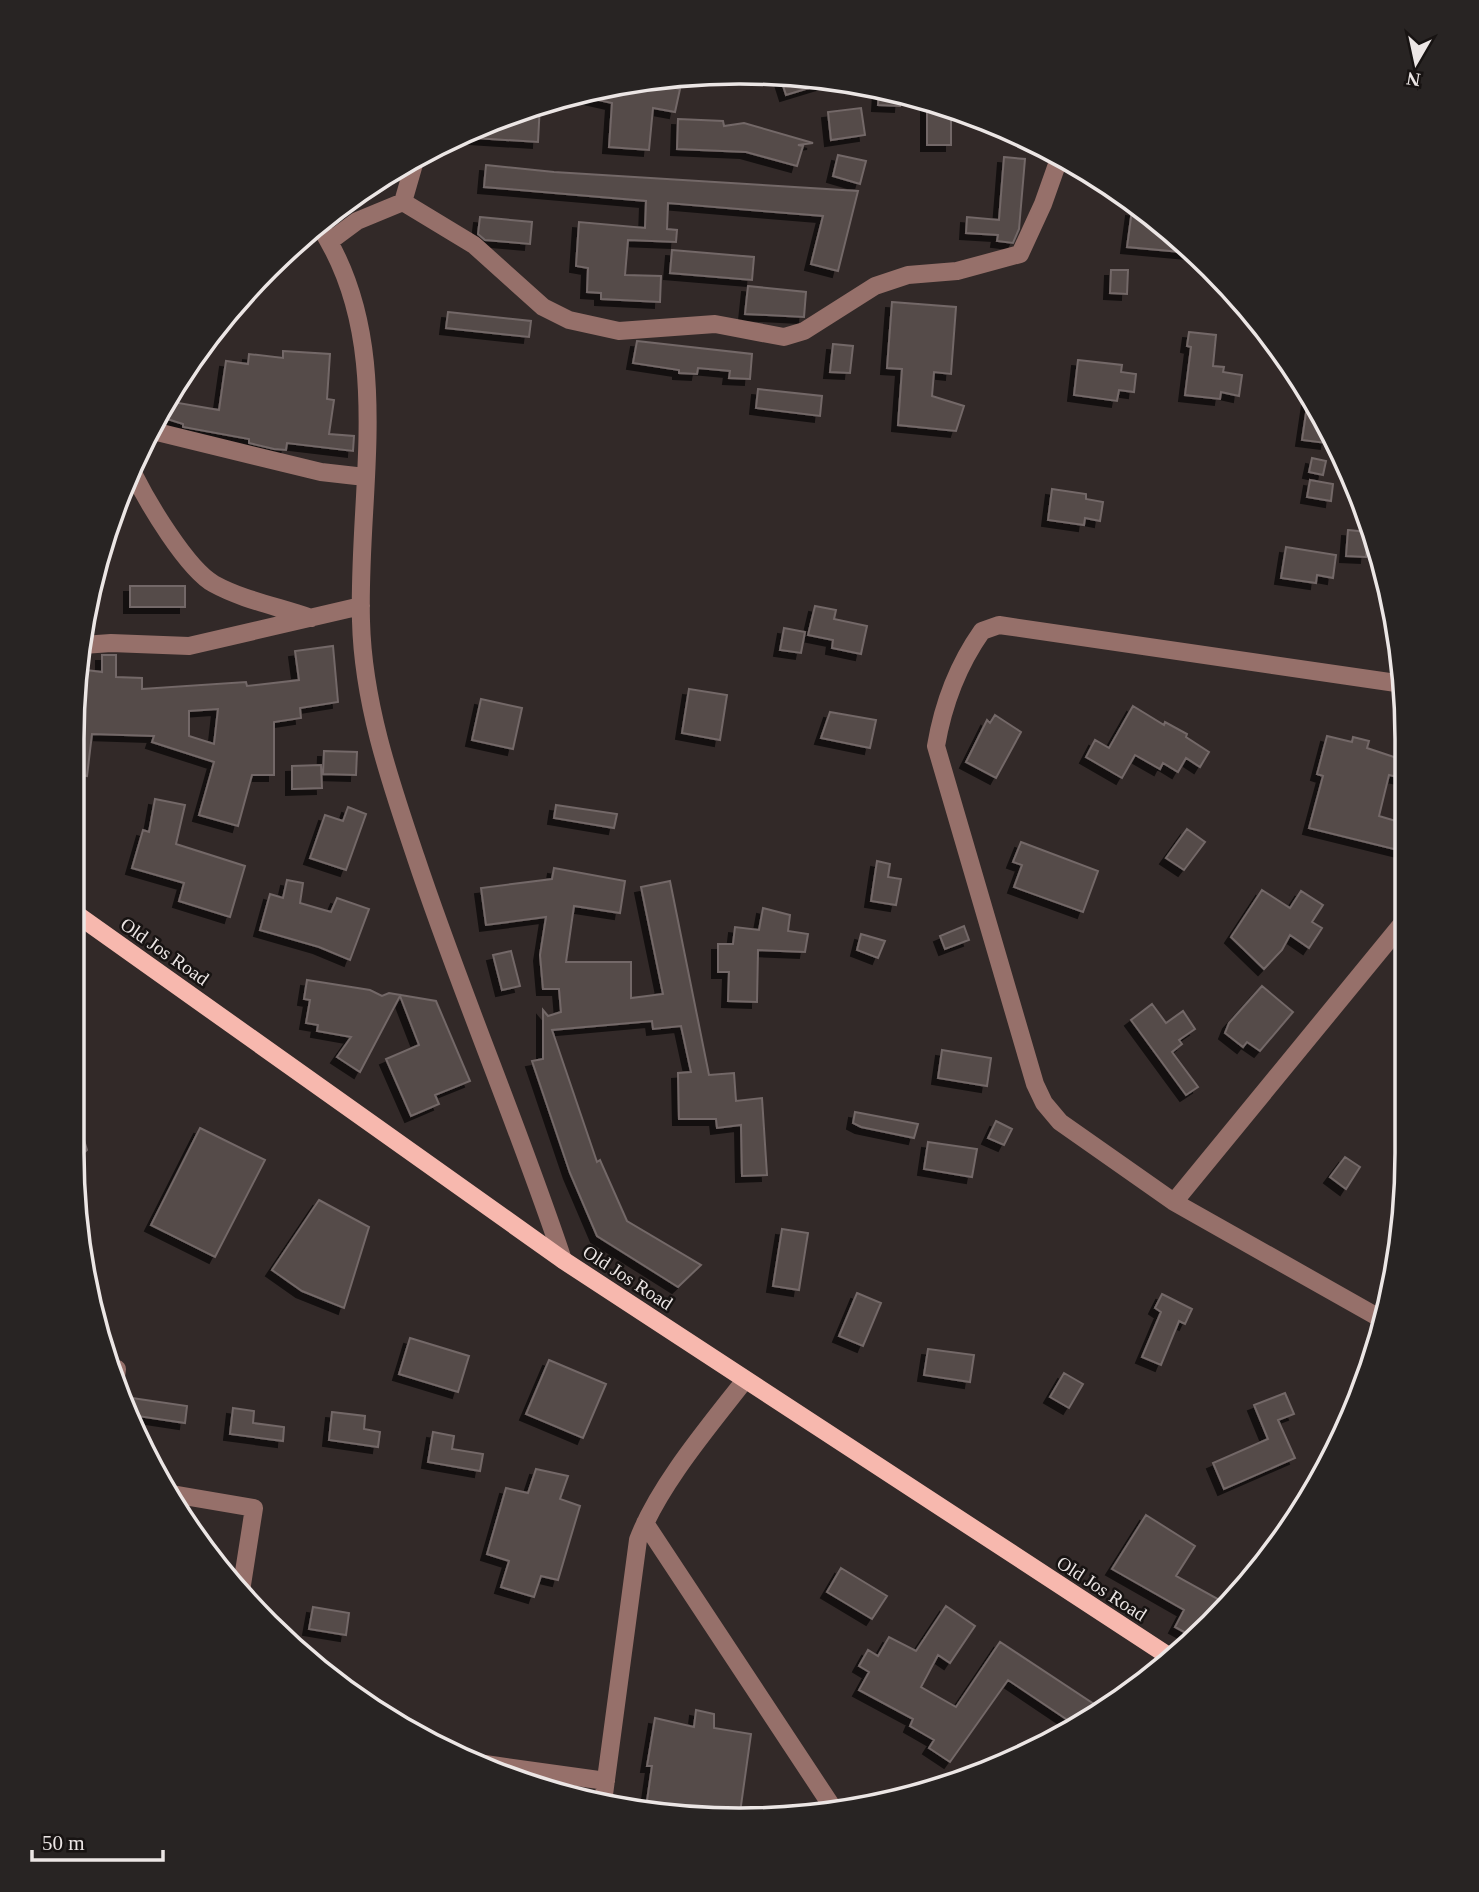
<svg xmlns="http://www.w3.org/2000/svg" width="1479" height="1892" viewBox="0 0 1479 1892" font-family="'Times New Roman',serif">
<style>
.building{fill:#554b49;stroke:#736867;stroke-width:2;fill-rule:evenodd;filter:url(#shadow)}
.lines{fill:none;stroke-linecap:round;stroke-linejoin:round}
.minor{stroke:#96706a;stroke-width:18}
.major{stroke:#f7b8ae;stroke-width:18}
.labels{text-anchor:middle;stroke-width:5;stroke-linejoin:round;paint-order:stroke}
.street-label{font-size:19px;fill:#ece6e5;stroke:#171312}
.rim{fill:none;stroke:#ece6e5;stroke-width:3.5}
</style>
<defs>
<filter id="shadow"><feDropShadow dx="-6" dy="6" stdDeviation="0" flood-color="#0009"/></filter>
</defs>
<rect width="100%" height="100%" fill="#322928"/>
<path class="building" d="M 779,73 L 783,73 L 832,81 L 786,95 Z
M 640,80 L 680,89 L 675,112 L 653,108 L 649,150 L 609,147 L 612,103 L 576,95 Z
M 879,89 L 901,93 L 900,106 L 878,105 Z
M 927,100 L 951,109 L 951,145 L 927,145 Z
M 540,104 L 538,142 L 459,137 L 501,118 L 516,119 L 516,111 Z
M 861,108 L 865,135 L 831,140 L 828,112 Z
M 678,119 L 723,121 L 724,126 L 744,123 L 813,143 L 798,145 L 803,146 L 797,166 L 746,152 L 677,149 Z
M 838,155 L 866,161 L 860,184 L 833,176 Z
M 1004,157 L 1025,159 L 1019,229 L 1013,243 L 997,241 L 998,235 L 966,233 L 967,217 L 999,220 Z
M 486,165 L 554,172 L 858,191 L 838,271 L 811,264 L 823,216 L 668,203 L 667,229 L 677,230 L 676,242 L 628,240 L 625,275 L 661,276 L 660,302 L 601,299 L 601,293 L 587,292 L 588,268 L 576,266 L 579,222 L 645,228 L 646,201 L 484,187 Z
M 1132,210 L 1149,213 L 1192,253 L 1127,247 Z
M 480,217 L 532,222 L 530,244 L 485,240 L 478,234 Z
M 672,250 L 754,257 L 752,280 L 670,273 Z
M 1111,270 L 1128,270 L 1127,294 L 1110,293 Z
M 748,286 L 806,292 L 804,317 L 745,314 Z
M 892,302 L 956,307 L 951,374 L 934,372 L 932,396 L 964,406 L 956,431 L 898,425 L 902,369 L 887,368 Z
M 448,312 L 531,321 L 529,337 L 446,328 Z
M 1189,332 L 1216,335 L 1213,366 L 1224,367 L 1223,372 L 1242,375 L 1239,396 L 1221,392 L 1220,399 L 1185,395 L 1191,347 L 1187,346 Z
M 637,341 L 752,354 L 750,379 L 729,378 L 730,371 L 698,368 L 697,374 L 679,373 L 679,370 L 633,363 Z
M 833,344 L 853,346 L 850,373 L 830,372 Z
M 283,351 L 330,354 L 327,399 L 334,400 L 329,434 L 354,436 L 353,451 L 287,443 L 286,450 L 274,449 L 249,443 L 249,439 L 183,427 L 183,424 L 164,418 L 173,402 L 219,410 L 226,361 L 248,364 L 249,354 L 283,358 Z
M 1078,360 L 1122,365 L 1121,372 L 1136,374 L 1134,392 L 1119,390 L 1117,401 L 1074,395 Z
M 758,389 L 822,396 L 820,416 L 756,408 Z
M 1309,393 L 1328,429 L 1326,443 L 1302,440 Z
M 1312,458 L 1326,461 L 1323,475 L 1309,472 Z
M 1310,480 L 1333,484 L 1331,501 L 1307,497 Z
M 1052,489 L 1086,494 L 1086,499 L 1103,502 L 1100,521 L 1085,518 L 1084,525 L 1048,520 Z
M 1348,530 L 1368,532 L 1366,557 L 1346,556 Z
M 1286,547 L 1336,555 L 1333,578 L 1317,575 L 1316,583 L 1281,578 Z
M 130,586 L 185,586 L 185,607 L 130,607 Z
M 815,606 L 836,610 L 834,619 L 867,626 L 861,654 L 832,648 L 833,640 L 808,635 Z
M 784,628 L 805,632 L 801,653 L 780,650 Z
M 333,646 L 338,702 L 300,708 L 301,718 L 274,722 L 274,775 L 252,775 L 238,826 L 199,815 L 214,762 L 152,742 L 154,736 L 92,734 L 87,776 L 73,774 L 73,696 L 79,669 L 102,672 L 102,655 L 116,655 L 116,677 L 142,678 L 142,689 L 246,682 L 247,686 L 299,680 L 295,651 ZM 218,709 L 214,744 L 189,736 L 189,711 Z
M 689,689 L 727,695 L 720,740 L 682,733 Z
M 481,699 L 522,708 L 513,749 L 472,740 Z
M 1133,706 L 1164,725 L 1165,722 L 1187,734 L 1186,737 L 1209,752 L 1200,767 L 1186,758 L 1178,772 L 1163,763 L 1160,769 L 1135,755 L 1122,778 L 1086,757 L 1095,740 L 1109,748 Z
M 830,712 L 876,720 L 870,748 L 821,738 Z
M 995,715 L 1021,732 L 996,778 L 966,762 L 987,720 L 990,723 Z
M 1327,736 L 1352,742 L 1353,737 L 1369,741 L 1367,748 L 1406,761 L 1406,779 L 1389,775 L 1379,816 L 1406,824 L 1406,852 L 1309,828 L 1323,776 L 1317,774 Z
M 324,751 L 357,752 L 356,775 L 323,774 Z
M 321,765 L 322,788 L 292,789 L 292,766 Z
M 155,799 L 185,805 L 176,844 L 245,866 L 230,917 L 179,901 L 184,883 L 132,868 L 143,830 L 149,832 Z
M 556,805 L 617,814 L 614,828 L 554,818 Z
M 348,807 L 366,814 L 346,870 L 310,858 L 325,815 L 343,821 Z
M 1187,829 L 1205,842 L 1184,870 L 1166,858 Z
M 1021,842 L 1098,871 L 1083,912 L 1014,887 L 1022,865 L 1013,862 Z
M 877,861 L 890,864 L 888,877 L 901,879 L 896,905 L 871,901 Z
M 554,868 L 625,881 L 620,913 L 574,906 L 566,962 L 631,962 L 631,998 L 663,994 L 641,887 L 670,881 L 709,1075 L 734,1073 L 736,1101 L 762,1098 L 767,1175 L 742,1176 L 741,1125 L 717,1128 L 716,1119 L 679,1119 L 678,1073 L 691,1072 L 681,1026 L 653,1029 L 652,1021 L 552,1030 L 597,1162 L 600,1160 L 627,1221 L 701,1265 L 678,1287 L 597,1236 L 570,1173 L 532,1061 L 543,1059 L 543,1010 L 548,1016 L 561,1012 L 559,989 L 543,989 L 540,955 L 546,917 L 486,925 L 481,888 L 552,879 Z
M 287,880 L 303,883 L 300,903 L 331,912 L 337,898 L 369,909 L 350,960 L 319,947 L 260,930 L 270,894 L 283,898 Z
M 1262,890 L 1290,908 L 1301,891 L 1323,905 L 1312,922 L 1322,928 L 1309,948 L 1290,935 L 1282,950 L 1264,969 L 1231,937 Z
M 763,908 L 790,915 L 788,931 L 808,934 L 805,952 L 758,950 L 757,1002 L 728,1001 L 729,972 L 718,972 L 718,944 L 733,944 L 735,927 L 759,930 Z
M 964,926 L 969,940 L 945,949 L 940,936 Z
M 861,934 L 885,941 L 878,958 L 857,950 Z
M 511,951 L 520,986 L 502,990 L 493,955 Z
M 307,980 L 370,990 L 382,996 L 389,993 L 436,1001 L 470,1081 L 435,1095 L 439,1104 L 411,1116 L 386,1059 L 419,1045 L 400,996 L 360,1072 L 337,1057 L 351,1037 L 317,1031 L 318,1025 L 306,1023 L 310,1000 L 304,999 Z
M 1262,986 L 1293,1012 L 1260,1051 L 1247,1042 L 1243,1047 L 1225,1033 L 1229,1023 Z
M 1152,1004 L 1166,1023 L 1183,1011 L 1195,1029 L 1179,1040 L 1182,1044 L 1172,1052 L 1198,1087 L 1186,1095 L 1131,1020 Z
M 942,1050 L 991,1058 L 987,1086 L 938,1078 Z
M 72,1111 L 75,1111 L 87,1150 L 73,1163 Z
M 855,1112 L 918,1124 L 914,1138 L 861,1127 L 853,1123 Z
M 996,1121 L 1012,1129 L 1004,1145 L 988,1138 Z
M 200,1128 L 265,1160 L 215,1257 L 151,1225 Z
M 928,1142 L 977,1149 L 972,1177 L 924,1169 Z
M 1345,1157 L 1360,1167 L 1346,1189 L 1330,1177 Z
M 319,1200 L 369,1227 L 344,1308 L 302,1291 L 272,1270 Z
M 782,1229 L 808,1233 L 799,1290 L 773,1286 Z
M 857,1293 L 881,1303 L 863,1346 L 839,1336 Z
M 1162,1294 L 1192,1309 L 1185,1324 L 1179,1321 L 1161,1365 L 1142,1357 L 1161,1312 L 1155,1308 Z
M 410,1338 L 469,1356 L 458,1392 L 399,1374 Z
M 928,1349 L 974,1355 L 970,1382 L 924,1375 Z
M 549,1360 L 606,1384 L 583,1438 L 526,1414 Z
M 1064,1373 L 1083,1384 L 1069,1408 L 1050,1397 Z
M 1285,1393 L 1294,1414 L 1278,1420 L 1295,1458 L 1224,1489 L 1213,1463 L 1268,1439 L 1254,1405 Z
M 132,1398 L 187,1406 L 185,1423 L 131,1415 Z
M 233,1408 L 254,1411 L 253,1423 L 284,1427 L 283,1441 L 230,1434 Z
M 332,1412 L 365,1416 L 364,1429 L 380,1432 L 378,1447 L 329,1440 Z
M 433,1432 L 454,1436 L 452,1449 L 483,1454 L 480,1471 L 428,1462 Z
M 536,1469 L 568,1476 L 560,1499 L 580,1506 L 558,1580 L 541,1576 L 534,1597 L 501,1587 L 509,1561 L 487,1554 L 506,1488 L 528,1493 Z
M 1146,1515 L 1195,1546 L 1176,1576 L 1225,1603 L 1195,1638 L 1175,1627 L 1184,1610 L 1112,1569 Z
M 841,1568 L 887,1596 L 872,1619 L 827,1592 Z
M 946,1606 L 975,1626 L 950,1663 L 938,1655 L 921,1687 L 956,1707 L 1000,1642 L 1103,1710 L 1078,1727 L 1008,1680 L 950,1762 L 929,1748 L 934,1740 L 910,1726 L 913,1719 L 859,1690 L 869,1672 L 859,1666 L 868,1650 L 878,1656 L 889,1637 L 916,1651 Z
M 313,1607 L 349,1613 L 346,1635 L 309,1629 Z
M 696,1710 L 714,1714 L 714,1728 L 751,1734 L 739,1820 L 646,1808 L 652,1766 L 647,1766 L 655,1718 L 694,1727 Z"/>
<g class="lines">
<path class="minor" d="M 403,202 L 416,157
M 318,224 C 397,341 357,489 361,621 C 363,703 390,781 416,858 C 461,993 518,1125 563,1260
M 330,241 L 357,221 L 403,202 L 474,245 L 543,307 L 569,320 L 619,331 L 715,324 L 784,337 L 804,331 L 875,286 L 908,275 L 957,271 L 1020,254 L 1043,204 L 1060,156
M 157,432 L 321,472 L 365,477
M 134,475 C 148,503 187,569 214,584 C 243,600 280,607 311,618
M 83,645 L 111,643 L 189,646 L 361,606
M 1174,1202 L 1406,919
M 1383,1320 L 1174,1202 L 1060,1122 L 1044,1103 L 1035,1084 L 936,746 C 943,705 958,665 982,631 L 999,625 L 1403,684
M 116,1377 L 117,1369
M 166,1493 L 254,1508 L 241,1591
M 645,1523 L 833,1808
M 485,1764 L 606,1781
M 603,1802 L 638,1540 C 658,1486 710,1425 745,1380"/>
<path class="major" d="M 72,911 L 563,1260 L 1173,1659"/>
</g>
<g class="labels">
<g class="street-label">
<text transform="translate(165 951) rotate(35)" y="7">Old Jos Road</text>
<text transform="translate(628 1277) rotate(33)" y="7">Old Jos Road</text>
<text transform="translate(1102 1588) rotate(33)" y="7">Old Jos Road</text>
</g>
</g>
<path d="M0 0H1479V1892H0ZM739 84H740A655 655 0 0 1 1395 739V1153A655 655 0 0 1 740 1808H739A655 655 0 0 1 84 1153V739A655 655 0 0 1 739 84Z" fill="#282423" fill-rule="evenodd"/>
<path class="rim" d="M739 84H740A655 655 0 0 1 1395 739V1153A655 655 0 0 1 740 1808H739A655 655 0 0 1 84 1153V739A655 655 0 0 1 739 84Z"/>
<g transform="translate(1416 63) rotate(189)" stroke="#171312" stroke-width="5" paint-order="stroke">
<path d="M0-5L12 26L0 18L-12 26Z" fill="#ece6e5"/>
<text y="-10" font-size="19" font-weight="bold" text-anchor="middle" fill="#ece6e5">N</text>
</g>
<path d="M32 1850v10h131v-10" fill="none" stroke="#ece6e5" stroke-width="3.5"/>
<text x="42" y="1850" font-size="21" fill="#ece6e5" stroke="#171312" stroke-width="5" paint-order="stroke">50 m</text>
</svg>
